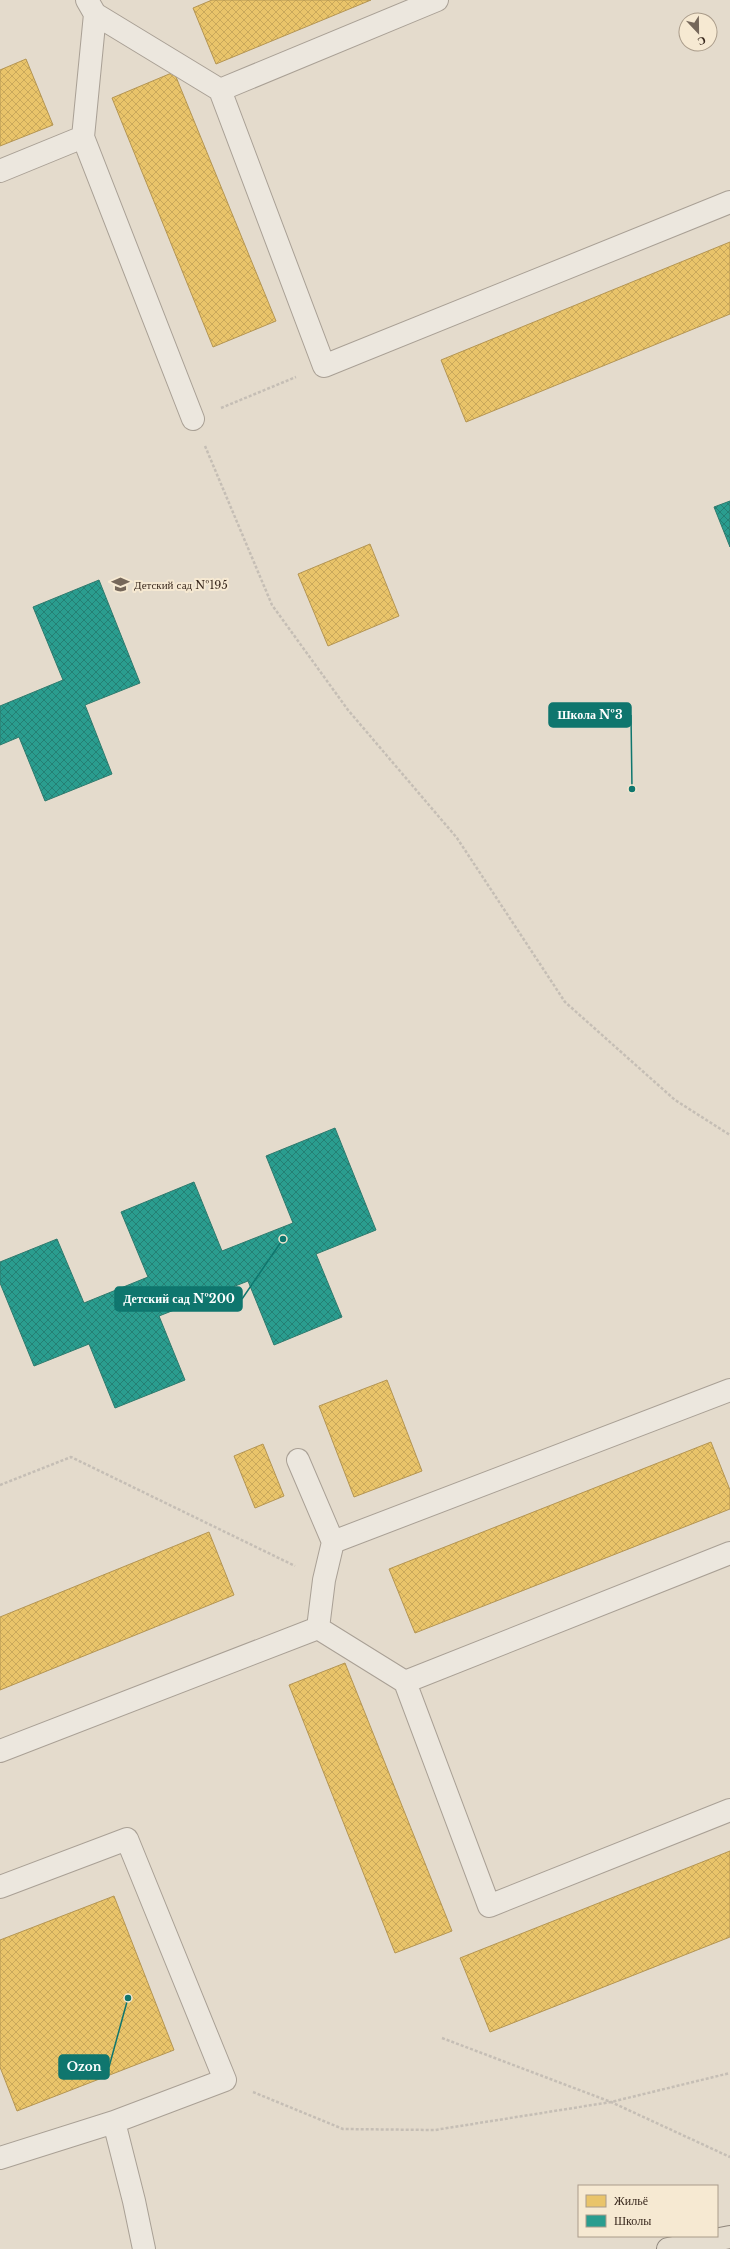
<svg xmlns="http://www.w3.org/2000/svg" width="730" height="2249" viewBox="0 0 730 2249" font-family="'Libre Baskerville',serif">
<style>
.homes{fill:url(#homes-cross-hatch);stroke:#b49553}
.schools{fill:url(#schools-cross-hatch);stroke:#2e7a6d}
.lines{fill:none;stroke-linecap:round;stroke-linejoin:round}
.minor-casing{stroke:#a9a095;stroke-width:24}
.major-casing{stroke:#8f867c;stroke-width:24}
.path{stroke:#c5beb5;stroke-width:2.5;stroke-dasharray:3 2;stroke-linecap:butt}
.minor{stroke:#ece7de;stroke-width:22}
.major{stroke:#e5ddcf;stroke-width:22}
.labels{text-anchor:middle;stroke-width:4;stroke-linejoin:round;paint-order:stroke}
.poi-label{font-size:11px;fill:#39281d;stroke:#f6e9d2;text-anchor:start}
.leader{fill:none;stroke:#0f766e;stroke-width:1.5}
.callout-dot{fill:#0f766e;stroke:#f6e9d2;stroke-width:1.5}
.callout{fill:#0f766e;stroke:#0f766e;stroke-width:1.5}
.callout-label{font-size:12px;text-anchor:middle;font-weight:bold;fill:#fff}
</style>
<defs>
<pattern id="homes-cross-hatch" width="8" height="8" patternUnits="userSpaceOnUse"><rect width="8" height="8" fill="#e9c46a"/><path d="M0 0l8 8M0 8l8-8" fill="none" stroke="#c9a85b"/></pattern>
<pattern id="schools-cross-hatch" width="8" height="8" patternUnits="userSpaceOnUse"><rect width="8" height="8" fill="#2a9d8f"/><path d="M0 0l8 8M0 8l8-8" fill="none" stroke="#258074"/></pattern>
</defs>
<rect width="100%" height="100%" fill="#e4dbcc"/>
<path class="homes" d="M 212,0 L 371,0 L 216,64 L 193,8 Z
M 26,59 L 53,125 L 0,146 L 0,70 Z
M 174,72 L 276,321 L 213,347 L 112,98 Z
M 730,242 L 730,314 L 466,422 L 441,360 Z
M 370,544 L 399,616 L 328,646 L 298,574 Z
M 387,1380 L 422,1471 L 354,1497 L 319,1406 Z
M 711,1442 L 730,1490 L 730,1509 L 415,1633 L 389,1569 Z
M 263,1444 L 284,1496 L 255,1508 L 234,1456 Z
M 209,1532 L 234,1595 L 0,1690 L 0,1617 Z
M 345,1663 L 452,1931 L 395,1953 L 289,1685 Z
M 730,1851 L 730,1937 L 490,2032 L 460,1958 Z
M 114,1896 L 174,2050 L 17,2111 L 0,2067 L 0,1940 Z"/>
<path class="schools" d="M 730,501 L 730,547 L 714,507 Z
M 99,580 L 140,683 L 85,705 L 112,774 L 45,801 L 19,737 L 0,745 L 0,706 L 63,680 L 33,607 Z
M 335,1128 L 376,1230 L 316,1254 L 342,1317 L 274,1345 L 248,1281 L 159,1316 L 185,1380 L 115,1408 L 89,1344 L 34,1366 L 0,1283 L 0,1262 L 57,1239 L 84,1303 L 148,1277 L 121,1212 L 194,1182 L 222,1251 L 293,1223 L 266,1156 Z"/>
<g class="lines">
<defs>
<path id="minor" d="M 87,0 L 95,14 L 220,90
M 437,0 L 220,90 L 324,366 L 730,202
M 83,137 L 193,419
M 0,171 L 83,137 L 95,14
M 298,1460 L 333,1542
M 318,1628 L 324,1580 L 333,1542 L 730,1390
M 405,1682 L 489,1906 L 730,1810
M 0,1751 L 318,1628 L 405,1682 L 730,1553
M 0,1887 L 127,1839 L 225,2080 L 114,2122
M 0,2158 L 114,2122 L 134,2201 L 144,2249"/>
<path id="major" d="M 668,2249 L 730,2237"/>
</defs>
<use href="#minor" class="minor-casing"/>
<use href="#major" class="major-casing"/>
<path class="path" d="M 221,408 L 296,377
M 205,446 L 272,605 L 348,710 L 457,838 L 565,1002 L 675,1100 L 730,1135
M 0,1485 L 71,1457 L 295,1566
M 442,2038 L 611,2102 L 730,2157
M 253,2092 L 343,2129 L 435,2130 L 611,2102 L 730,2073"/>
<use href="#minor" class="minor"/>
<use href="#major" class="major"/>
</g>
<defs>
<symbol id="school-bare" viewBox="-9 -9 18 18"><path d="M0-5L7-2L0 1L-7-2ZM-4 1L0 2.5L4 1V4Q0 6-4 4Z" fill="#75675a" stroke="#f6e9d2" stroke-width="2.5" paint-order="stroke"/></symbol>
</defs>
<g fill-rule="evenodd">
<use href="#school-bare" x="108" y="572" width="25" height="25"/>
</g>
<g class="labels">
<g class="poi-label">
<text x="134" y="589">Детский сад №195</text>
</g>
</g>
<path class="leader" d="M632 789L631 715M283 1239L242 1299M128 1998L109 2067"/>
<g class="callout-dot">
<circle cx="632" cy="789" r="4"/>
<circle cx="283" cy="1239" r="4"/>
<circle cx="128" cy="1998" r="4"/>
</g>
<g class="callout">
<rect x="549" y="703" width="82" height="24" rx="4"/>
<rect x="115" y="1287" width="127" height="24" rx="4"/>
<rect x="59" y="2055" width="50" height="24" rx="4"/>
</g>
<g class="callout-label">
<text x="590" y="719">Школа №3</text>
<text x="179" y="1303">Детский сад №200</text>
<text x="84" y="2071">Ozon</text>
</g>
<rect x="578" y="2185" width="140" height="52" fill="#f6e9d2" stroke="#aa9c8a"/>
<rect x="586" y="2195" width="20" height="12" fill="#e9c46a" stroke="#aa9c8a"/>
<text x="614" y="2205" font-size="12" fill="#39281d">Жильё</text>
<rect x="586" y="2215" width="20" height="12" fill="#2a9d8f" stroke="#aa9c8a"/>
<text x="614" y="2225" font-size="12" fill="#39281d">Школы</text>
<g transform="translate(698 32) rotate(158)"><circle r="19" fill="#f6e9d2" stroke="#aa9c8a"/>
<path d="M0-3L7 15L0 10L-7 15Z" fill="#75675a"/>
<text y="-6" font-size="11" font-weight="bold" text-anchor="middle" fill="#39281d">С</text>
</g>
</svg>
